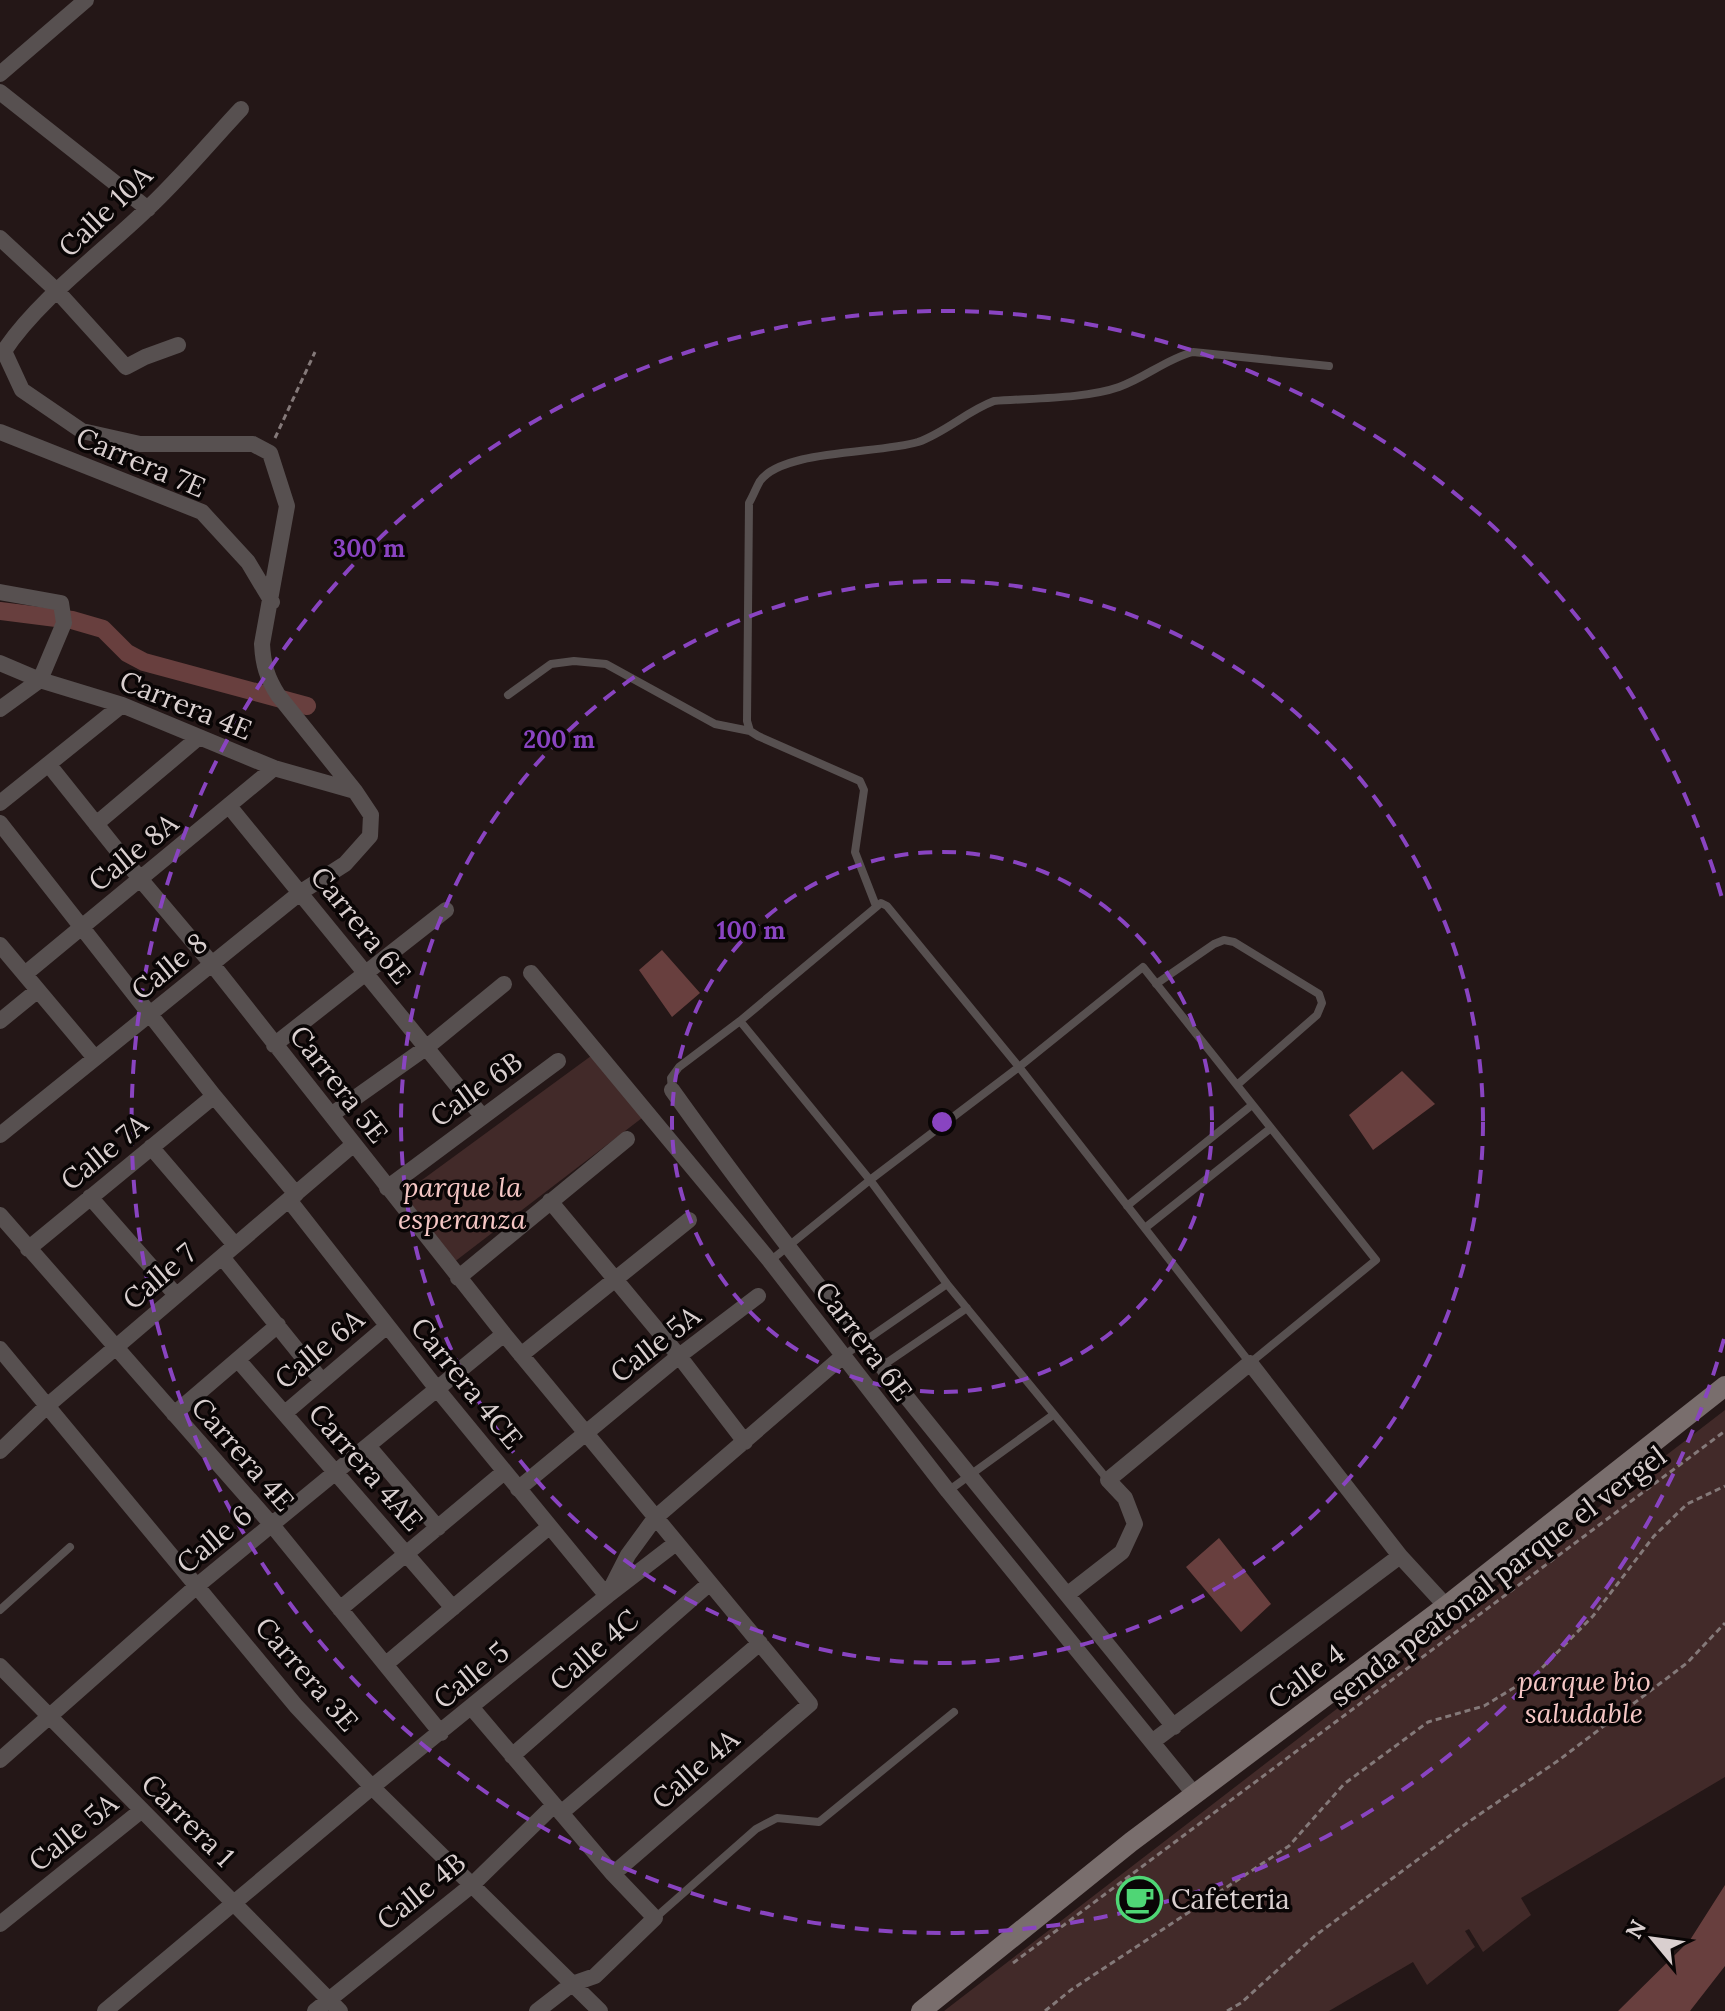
<svg xmlns="http://www.w3.org/2000/svg" width="1725" height="2011" viewBox="0 0 1725 2011" font-family="Lora,serif">
<style>
.green{fill:#422a29}
.water{fill:#683f3e}
.lines{fill:none;stroke-linecap:round;stroke-linejoin:round}
.canal{stroke:#683f3e;stroke-width:18}
.path{stroke:#847979;stroke-width:3;stroke-dasharray:6 4;stroke-linecap:butt}
.lane{stroke:#575050;stroke-width:8}
.street{stroke:#575050;stroke-width:16}
.secondary{stroke:#796e6d;stroke-width:20}
.ring{fill:none;stroke:#8944c1;stroke-width:4;stroke-dasharray:14 10}
.labels{text-anchor:middle;stroke-width:7;stroke-linejoin:round;paint-order:stroke}
.street-label{font-size:28px;fill:#d9cfcf;stroke:#090505}
.park-label{font-size:28px;font-style:italic;fill:#f6c7c5;stroke:#090505}
.poi-label{font-size:28px;fill:#d9cfcf;stroke:#090505;text-anchor:start}
.centre{fill:#8944c1;stroke:#090505;stroke-width:4}
.ring-label{font-size:24px;text-anchor:middle;font-weight:bold;fill:#8944c1;stroke:#090505;stroke-width:7;stroke-linejoin:round;paint-order:stroke}
</style>
<rect width="100%" height="100%" fill="#241717"/>
<path class="green" d="M 591,1056 L 642,1118 L 449,1266 L 396,1199 Z
M 1725,1410 L 1725,1777 L 1521,1898 L 1531,1915 L 1483,1952 L 1469,1929 L 1465,1931 L 1475,1947 L 1427,1985 L 1413,1962 L 1329,2011 L 944,2011 Z"/>
<path class="water" d="M 662,950 L 700,993 L 672,1017 L 639,970 Z
M 1402,1071 L 1435,1104 L 1373,1150 L 1349,1115 Z
M 1219,1538 L 1271,1604 L 1241,1632 L 1186,1567 Z
M 1725,1885 L 1725,1966 L 1690,2011 L 1618,2011 L 1690,1940 Z"/>
<g class="lines">
<path class="canal" d="M 0,611 L 72,620 L 103,629 L 127,653 L 144,662 L 307,706"/>
<path class="path" d="M 275,438 L 315,352
M 1013,1963 L 1725,1431
M 1045,2011 L 1071,1990 L 1289,1846 L 1344,1784 L 1428,1722 L 1484,1706 L 1535,1675 L 1593,1616 L 1654,1536 L 1687,1504 L 1725,1486
M 1227,2011 L 1241,2003 L 1316,1935 L 1467,1823 L 1559,1760 L 1687,1663 L 1725,1623"/>
<path class="lane" d="M 508,695 L 551,664 L 574,661 L 606,664 L 715,724 L 750,731
M 876,906 L 855,852 L 864,790 L 860,781 L 758,736 L 750,731 L 747,721 L 749,503 C 753,496 756,488 760,481 C 783,449 880,454 918,442 C 946,432 967,411 994,401 C 1031,398 1085,399 1119,387 C 1145,378 1166,359 1193,352 L 1329,366
M 1143,967 L 1376,1260 L 1250,1363 L 1019,1067 Z
M 1156,984 L 1214,944 L 1224,940 L 1234,942 L 1319,994 L 1322,1003 L 1317,1015 L 1237,1085
M 740,1021 L 881,903 L 887,906 L 1019,1067 L 870,1180 L 770,1261
M 672,1090 L 671,1078 L 679,1067 L 740,1021 L 870,1180 L 947,1284 L 1108,1480
M 1127,1206 L 1252,1105
M 1145,1228 L 1271,1128
M 843,1356 L 947,1284
M 882,1366 L 967,1308
M 948,1491 L 1053,1415
M 0,1610 L 70,1547
M 655,1918 L 756,1829 L 777,1818 L 819,1822 L 954,1712"/>
<path class="street" d="M 0,74 L 86,0
M 0,92 L 148,209
M 0,238 L 58,292 L 126,367 L 145,357 L 178,345
M 0,432 L 202,512 L 248,562 L 272,602
M 0,592 L 61,603 L 64,623 L 40,680 L 0,709
M 0,663 L 40,680 L 122,705 L 274,768 L 355,791
M 49,765 L 141,880 L 212,964 L 504,1334 L 810,1704 L 613,1874
M 0,803 L 122,705
M 229,806 L 482,1116
M 0,823 L 214,1096 L 296,1194
M 96,824 L 198,738
M 0,945 L 95,1058
M 531,973 L 770,1261 L 948,1491 L 1195,1795
M 25,974 L 274,768
M 0,1021 L 38,990
M 274,1045 L 446,910
M 672,1090 C 829,1310 1005,1516 1174,1727
M 331,1115 L 427,1047 L 504,984
M 0,1135 L 301,892 L 345,864 L 370,836 L 371,815 L 355,791 L 278,695 C 267,678 263,664 262,644 L 287,506 L 270,453 L 253,444 L 140,444 L 82,431 L 22,390 L 4,351 C 37,301 100,254 144,212 C 179,180 209,143 241,109
M 151,1147 L 235,1245
M 387,1188 L 558,1061
M 90,1197 L 176,1295
M 289,1200 L 437,1389 L 607,1596 L 676,1543
M 550,1201 L 679,1356 L 745,1442
M 0,1215 L 272,1525 L 441,1733
M 28,1249 L 214,1096
M 222,1257 L 322,1381
M 458,1278 L 627,1139
M 0,1349 L 296,1706 L 372,1787 L 600,2011
M 521,1355 L 689,1220
M 238,1360 L 453,1608
M 285,1413 L 387,1326
M 174,1414 L 278,1325
M 368,1446 L 438,1528
M 0,1451 L 47,1406 L 354,1144
M 518,1489 L 679,1356 L 758,1296
M 1068,1594 L 1122,1552 L 1135,1524 L 1125,1498 L 1108,1480 L 1250,1363 L 1400,1556 L 1446,1606
M 340,1609 L 504,1472
M 386,1664 L 549,1527
M 0,1666 L 340,2011
M 472,1708 L 613,1874 L 655,1918 L 595,1976 L 572,1984 L 537,2011
M 1152,1742 L 1400,1556
M 512,1756 L 710,1583
M 0,1760 L 198,1585 L 504,1334
M 561,1813 L 760,1643
M 0,1924 L 142,1810
M 105,2011 L 372,1787 L 607,1596 L 628,1555 L 655,1518 L 843,1356
M 315,2011 L 472,1885 L 554,1805"/>
<path class="secondary" d="M 921,2011 L 1131,1842 L 1446,1606 L 1725,1386"/>
</g>
<g class="ring">
<circle cx="942" cy="1122" r="270"/>
<circle cx="942" cy="1122" r="541"/>
<path d="M1724 1339A811 811 0 1 1 1724 905"/>
</g>
<defs>
<symbol id="cafe-ring" viewBox="-11 -11 22 22"><circle r="9.5" fill="#090505" stroke="#4fd675" stroke-width="1.5"/><path d="M-5.5-4.5H6V0H3Q3 3.5 0 3.5H-2.5Q-5.5 3.5-5.5 0ZM3-3.2v2h1.7v-2ZM-6 4.5H4V6H-6Z" fill="#4fd675"/></symbol>
</defs>
<g fill-rule="evenodd">
<use href="#cafe-ring" x="1114" y="1874" width="51" height="51"/>
</g>
<g class="labels">
<g class="street-label">
<text transform="translate(105 211) rotate(-44)" y="10">Calle 10A</text>
<text transform="translate(141 462) rotate(23)" y="10">Carrera 7E</text>
<text transform="translate(186 705) rotate(22)" y="10">Carrera 4E</text>
<text transform="translate(133 852) rotate(-39)" y="10">Calle 8A</text>
<text transform="translate(361 925) rotate(51)" y="10">Carrera 6E</text>
<text transform="translate(169 966) rotate(-39)" y="10">Calle 8</text>
<text transform="translate(339 1084) rotate(52)" y="10">Carrera 5E</text>
<text transform="translate(476 1089) rotate(-36)" y="10">Calle 6B</text>
<text transform="translate(104 1152) rotate(-39)" y="10">Calle 7A</text>
<text transform="translate(159 1276) rotate(-40)" y="10">Calle 7</text>
<text transform="translate(864 1341) rotate(53)" y="10">Carrera 6E</text>
<text transform="translate(655 1344) rotate(-38)" y="10">Calle 5A</text>
<text transform="translate(319 1349) rotate(-40)" y="10">Calle 6A</text>
<text transform="translate(467 1383) rotate(51)" y="10">Carrera 4CE</text>
<text transform="translate(243 1454) rotate(49)" y="10">Carrera 4E</text>
<text transform="translate(366 1467) rotate(49)" y="10">Carrera 4AE</text>
<text transform="translate(214 1539) rotate(-40)" y="10">Calle 6</text>
<text transform="translate(1498 1576) rotate(-37)" y="10">senda peatonal parque el vergel</text>
<text transform="translate(594 1650) rotate(-41)" y="10">Calle 4C</text>
<text transform="translate(307 1674) rotate(49)" y="10">Carrera 3E</text>
<text transform="translate(471 1675) rotate(-39)" y="10">Calle 5</text>
<text transform="translate(1306 1676) rotate(-37)" y="10">Calle 4</text>
<text transform="translate(695 1769) rotate(-41)" y="10">Calle 4A</text>
<text transform="translate(188 1820) rotate(45)" y="10">Carrera 1</text>
<text transform="translate(73 1832) rotate(-39)" y="10">Calle 5A</text>
<text transform="translate(421 1891) rotate(-39)" y="10">Calle 4B</text>
</g>
<g class="park-label">
<text x="462" y="1197">parque la<tspan x="462" dy="32">esperanza</tspan></text>
<text x="1584" y="1691">parque bio<tspan x="1584" dy="32">saludable</tspan></text>
</g>
<g class="poi-label">
<text x="1171" y="1909">Cafeteria</text>
</g>
</g>
<circle cx="942" cy="1122" r="12" class="centre"/>
<g class="ring-label">
<text x="369" y="557">300 m</text>
<text x="559" y="748">200 m</text>
<text x="751" y="939">100 m</text>
</g>
<g transform="translate(1653 1939) rotate(299)" stroke="#090505" stroke-width="6" paint-order="stroke">
<path d="M0-6L14 30L0 20L-14 30Z" fill="#d9cfcf"/>
<text y="-12" font-size="22" font-weight="bold" text-anchor="middle" fill="#d9cfcf">N</text>
</g>
</svg>
